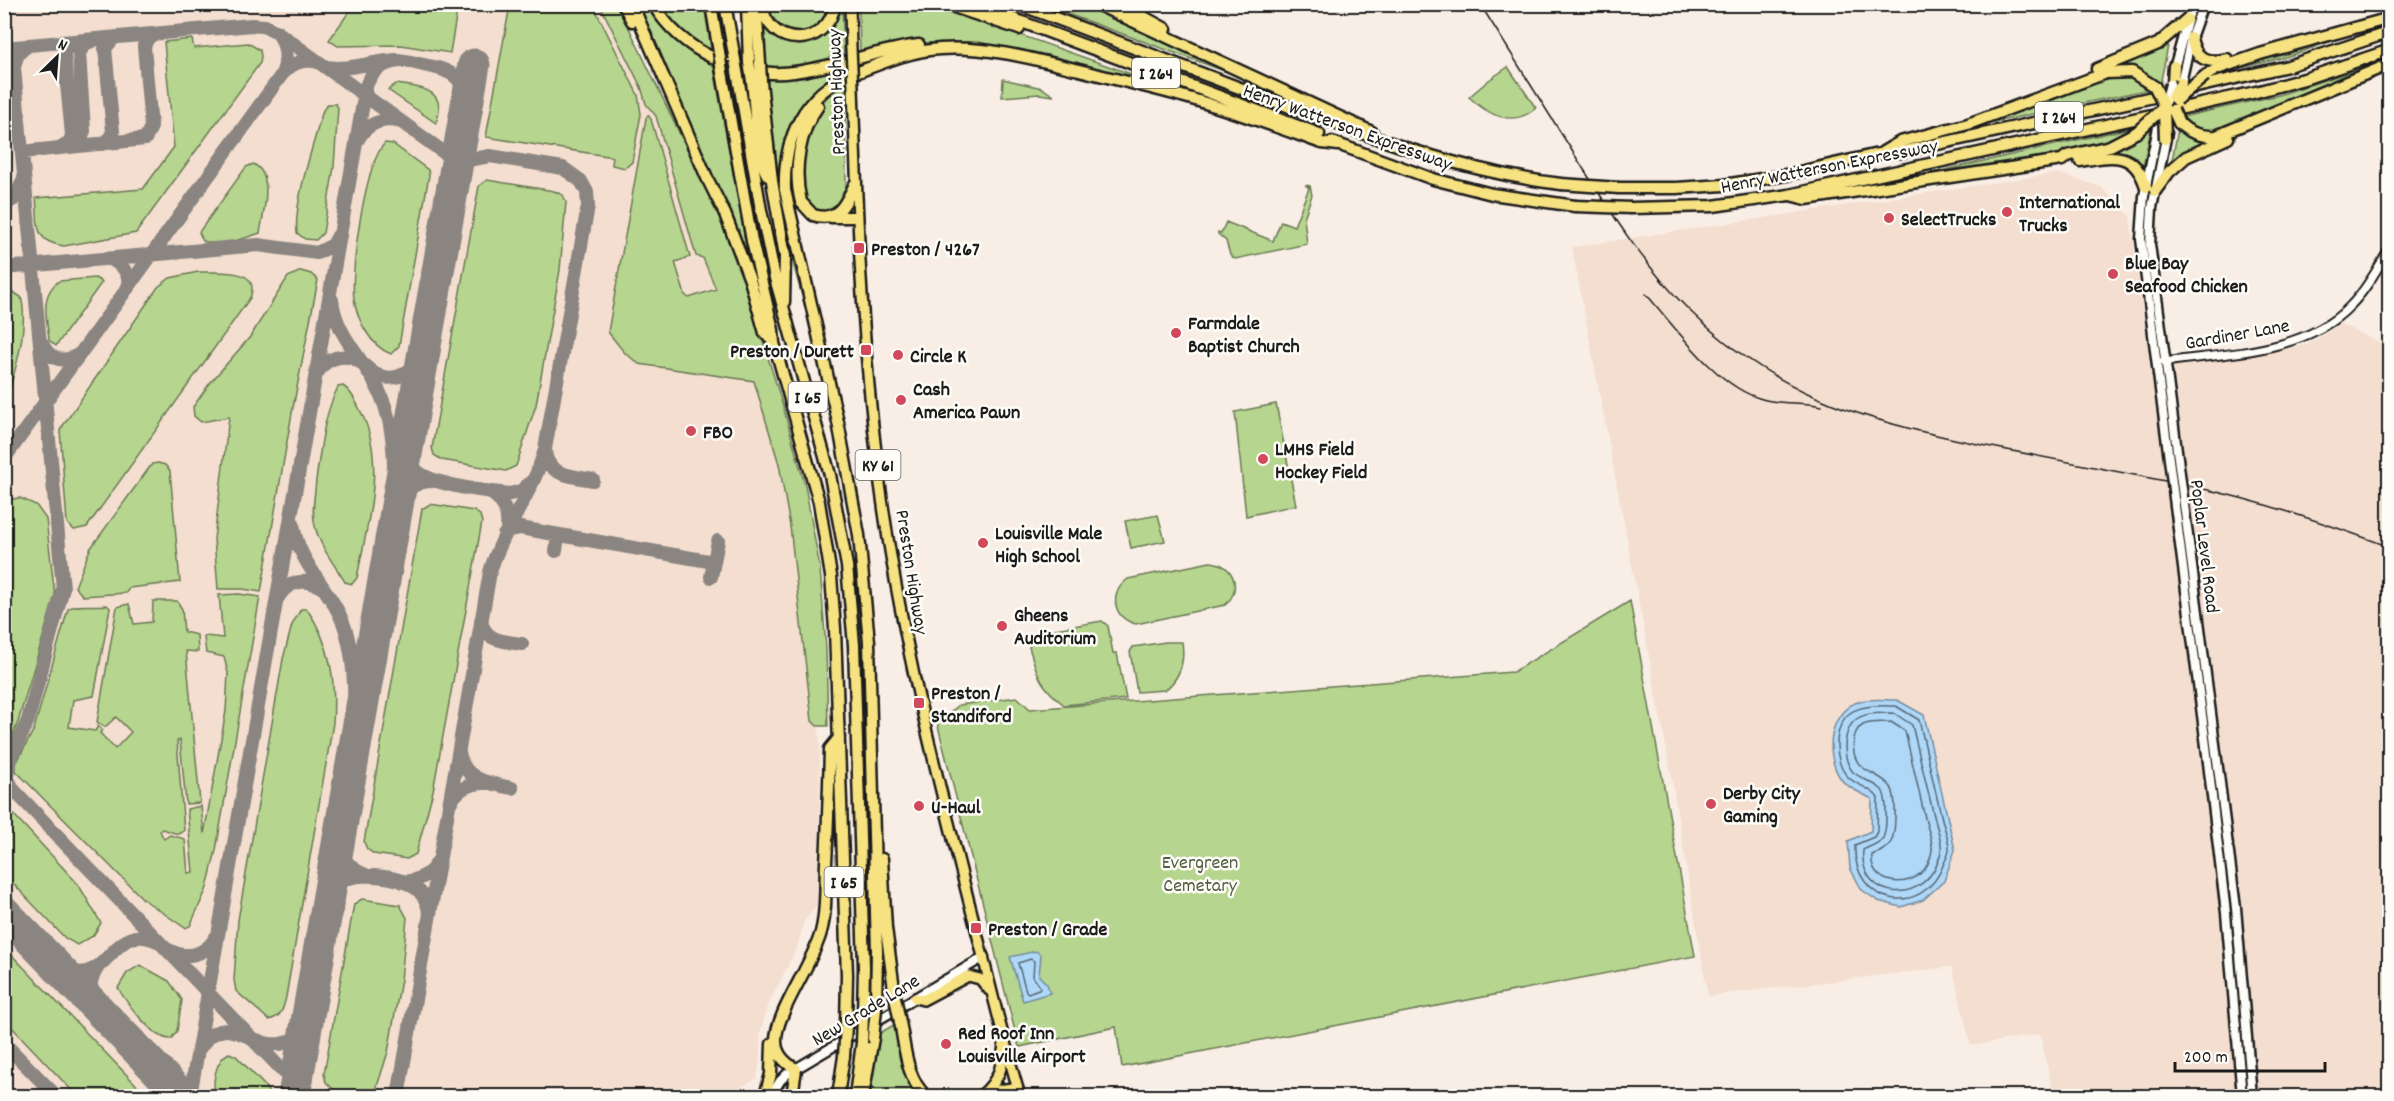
<svg xmlns="http://www.w3.org/2000/svg" width="2394" height="1101" viewBox="0 0 2394 1101" font-family="Dekko,sans-serif">
<style>
.built{fill:#f4decf}
.green{fill:#b6d58e;stroke:#697855;stroke-width:1.5}
.water{fill:#aed7f8;stroke:#748ca0;stroke-width:1.5}
.lines{fill:none;stroke-linecap:round;stroke-linejoin:round}
.shore{stroke:#566774;stroke-width:1.5}
.taxiway{stroke:#8a8580;stroke-width:14}
.runway{stroke:#8a8580;stroke-width:33}
.tertiary-casing{stroke:#1c1c1c;stroke-width:11}
.secondary-casing{stroke:#1c1c1c;stroke-width:13}
.primary-casing{stroke:#1c1c1c;stroke-width:14}
.motorway-casing{stroke:#1c1c1c;stroke-width:15}
.tertiary{stroke:#fdfcf7;stroke-width:7}
.secondary{stroke:#fdfcf7;stroke-width:8}
.primary{stroke:#f7e281;stroke-width:9}
.motorway{stroke:#f7e281;stroke-width:10}
.rail{stroke:#1c1c1c;stroke-width:1.5}
.secondary-bridge-casing{stroke:#1c1c1c;stroke-width:13;stroke-linecap:butt}
.primary-bridge-casing{stroke:#1c1c1c;stroke-width:14;stroke-linecap:butt}
.motorway-bridge-casing{stroke:#1c1c1c;stroke-width:15;stroke-linecap:butt}
.secondary-bridge{stroke:#fdfcf7;stroke-width:8}
.primary-bridge{stroke:#f7e281;stroke-width:9}
.motorway-bridge{stroke:#f7e281;stroke-width:10}
.poi-dot{fill:#d1495b;stroke:#fdfcf7;stroke-width:2}
.labels{text-anchor:middle;stroke-width:5;stroke-linejoin:round;paint-order:stroke}
.shield{fill:#fdfcf7;stroke:#605f5e;stroke-width:1.5}
.shield-label{font-size:18px;font-weight:bold;fill:#1c1c1c}
.street-label{font-size:20px;fill:#1c1c1c;stroke:#fdfcf7}
.poi-label{font-size:20px;font-weight:bold;fill:#1c1c1c;stroke:#fdfcf7;text-anchor:start}
.park-label{font-size:20px;fill:#525d44;stroke:#fdfcf7}
</style>
<rect width="100%" height="100%" fill="#f9eee5"/>
<filter id="ink" filterUnits="userSpaceOnUse"><feTurbulence type="fractalNoise" baseFrequency=".0167" numOctaves="2"/><feDisplacementMap in="SourceGraphic" scale="12" xChannelSelector="R" yChannelSelector="G"/><feConvolveMatrix kernelMatrix="1 2 1 2 8 2 1 2 1" color-interpolation-filters="sRGB"/></filter>
<g filter="url(#ink)">
<path class="built" d="M 4,5 L 606,5 L 647,85 L 752,343 L 805,566 L 820,746 L 818,905 L 804,921 L 798,945 L 768,1006 L 760,1033 L 761,1054 L 757,1078 L 727,1096 L 5,1096 Z
M 2057,173 L 2101,187 L 2130,216 L 2150,366 L 2307,345 L 2340,324 L 2389,347 L 2389,1096 L 2054,1096 L 2040,1034 L 1971,1046 L 1952,967 L 1708,996 L 1668,757 L 1572,247 Z"/>
<path class="green" d="M 354,5 L 458,5 L 450,53 L 401,45 L 338,46 L 329,40 Z
M 510,5 L 593,5 L 638,95 L 641,114 L 632,162 L 625,168 L 612,165 L 613,157 L 486,137 Z
M 600,5 L 618,5 L 734,247 L 782,403 L 805,485 L 820,568 L 826,648 L 828,726 L 817,726 L 812,721 L 790,526 L 779,464 L 754,381 L 639,364 L 624,352 L 608,332 L 646,118 L 648,115 L 651,119 L 690,257 L 675,262 L 685,295 L 689,298 L 716,289 L 703,258 L 696,256 L 656,116 L 646,104 L 641,87 Z
M 634,5 L 649,5 L 713,63 L 750,267 Z
M 656,5 L 704,5 L 712,56 L 697,47 Z
M 765,5 L 831,5 C 824,29 798,45 776,26 C 771,21 768,11 765,5 Z
M 838,5 L 842,5 L 844,57 L 807,66 L 764,70 L 760,22 L 806,41 Z
M 859,5 L 935,5 L 1168,87 L 979,42 L 920,43 L 860,54 Z
M 1043,5 L 1088,5 L 1263,85 Z
M 2364,30 L 2289,56 L 2213,75 L 2232,66 Z
M 192,39 L 194,48 L 248,43 L 260,50 L 261,57 L 260,63 L 136,233 L 64,246 C 31,241 39,222 36,198 L 143,189 L 174,147 L 164,42 Z
M 2169,41 L 2160,85 C 2146,72 2132,65 2113,66 Z
M 2389,59 L 2213,132 L 2196,129 L 2182,117 L 2279,95 Z
M 844,64 L 844,73 L 829,82 L 782,163 L 814,337 C 798,284 783,231 776,176 C 771,143 769,110 765,76 Z
M 1508,67 L 1536,108 C 1513,128 1488,115 1469,97 L 1489,80 Z
M 2128,75 L 2150,89 L 1976,126 L 2100,79 Z
M 1003,79 L 1042,88 L 1054,96 L 1039,94 L 1002,97 Z
M 845,83 L 846,195 L 834,211 L 817,212 L 804,202 L 801,158 L 817,109 L 831,93 Z
M 396,84 C 422,88 448,89 436,123 L 388,90 Z
M 328,104 L 336,104 L 338,108 L 334,167 L 323,233 L 316,240 L 305,239 L 297,233 C 293,203 315,140 323,110 Z
M 2135,127 L 2113,141 L 2068,152 L 1900,180 Z
M 2151,129 L 2143,167 L 2132,157 L 2112,151 Z
M 2178,129 L 2213,141 L 2171,166 Z
M 385,143 L 393,144 L 428,170 L 429,175 L 399,346 L 391,354 C 370,346 357,319 354,299 C 350,270 365,163 385,143 Z
M 253,164 C 275,173 263,214 260,233 C 244,239 220,247 203,241 L 199,232 L 246,167 Z
M 487,180 L 554,191 L 563,195 L 566,202 L 560,270 L 536,405 L 516,466 L 506,471 L 442,460 L 434,455 L 432,448 L 479,186 Z
M 1305,185 L 1310,186 L 1312,195 L 1304,218 L 1307,244 L 1235,259 L 1230,255 L 1226,241 L 1218,234 L 1218,232 L 1221,233 L 1226,222 L 1273,241 L 1281,221 L 1294,226 L 1309,188 Z
M 301,271 L 311,274 L 318,280 L 292,413 L 261,592 L 243,589 L 218,589 L 214,539 L 229,417 L 201,422 L 194,416 L 193,407 L 210,383 L 250,337 L 288,277 Z
M 198,272 C 217,273 262,266 250,298 L 87,527 L 74,530 L 67,523 L 60,430 L 158,287 L 170,278 Z
M 95,278 L 102,282 L 56,346 L 49,340 C 47,318 39,295 59,281 Z
M 5,287 L 21,297 C 29,326 15,374 5,402 Z
M 343,386 C 351,391 355,400 359,408 C 388,460 367,524 357,578 L 352,584 L 345,582 C 334,564 320,547 315,526 C 311,511 315,495 316,480 C 321,448 323,417 338,387 Z
M 1276,404 L 1296,505 L 1246,516 L 1235,412 Z
M 158,463 L 165,465 L 170,471 L 180,582 L 129,588 L 126,593 L 83,596 L 75,587 L 90,549 L 152,464 Z
M 20,498 L 36,505 L 46,519 L 55,596 L 18,722 L 12,738 L 5,744 L 5,500 Z
M 430,504 L 474,511 L 480,515 L 482,522 L 433,791 L 416,854 L 407,859 L 374,854 L 367,849 L 364,842 L 422,509 Z
M 1158,515 L 1165,541 L 1131,548 L 1125,521 Z
M 1210,562 C 1234,563 1243,590 1225,605 L 1136,624 C 1113,619 1108,593 1128,579 Z
M 239,594 L 260,597 L 216,850 L 207,888 L 190,926 L 185,928 L 143,899 L 16,771 L 16,764 L 34,729 L 68,609 C 76,603 95,607 107,605 L 110,608 L 94,696 L 73,700 L 69,727 L 95,731 L 98,726 L 102,730 L 100,733 L 115,749 L 131,732 L 116,717 L 105,727 L 97,722 L 117,607 L 129,604 L 134,624 L 152,622 L 153,601 L 177,601 L 182,609 L 184,632 L 197,635 L 198,652 L 186,651 L 200,803 L 186,804 L 180,740 L 177,741 L 184,831 L 178,834 L 162,829 L 160,831 L 164,839 L 170,835 L 185,839 L 188,873 L 193,872 L 187,809 L 201,806 L 204,834 L 226,711 L 228,673 L 224,657 L 206,653 L 204,638 L 205,636 L 223,638 L 219,595 Z
M 1630,601 L 1695,956 L 1122,1067 L 1116,1027 L 1019,1047 L 936,718 L 947,715 L 959,705 L 1017,697 L 1030,709 L 1513,672 Z
M 301,609 L 307,609 C 331,644 336,682 333,723 L 286,997 C 283,1009 282,1017 269,1020 L 236,991 L 234,980 L 238,920 L 283,659 L 292,625 Z
M 1102,621 L 1108,626 L 1113,653 L 1117,653 L 1126,699 L 1064,705 C 1039,685 1038,676 1029,647 L 1038,632 Z
M 1166,642 L 1182,642 C 1185,661 1180,678 1165,690 L 1137,692 L 1130,652 L 1133,647 Z
M 4,804 L 78,884 L 101,923 L 93,936 L 77,945 L 65,938 L 5,875 Z
M 362,899 L 400,905 L 407,918 L 401,980 L 388,1052 L 374,1096 L 340,1096 L 326,1082 L 324,1074 L 354,904 Z
M 5,948 L 147,1096 L 77,1096 L 5,1020 Z
M 140,965 L 169,981 L 182,1000 L 177,1031 L 171,1039 C 154,1040 126,1002 118,988 L 127,973 Z
M 897,1023 L 909,1083 L 919,1096 L 868,1096 L 880,1033 Z
M 229,1053 L 236,1056 L 265,1086 L 268,1091 L 268,1096 L 216,1096 C 211,1083 216,1059 229,1053 Z"/>
<path class="water" d="M 1897,700 L 1924,715 L 1955,850 L 1944,881 L 1923,900 L 1901,907 L 1878,901 L 1862,890 L 1850,868 L 1848,841 L 1871,831 L 1872,799 C 1863,794 1847,788 1841,779 C 1824,755 1828,711 1860,701 C 1871,698 1886,700 1897,700 Z
M 1036,951 L 1041,955 L 1039,976 L 1047,984 L 1050,993 L 1023,1001 L 1010,957 Z"/>
<g class="lines">
<path class="shore" d="M 1896,706 L 1919,720 C 1927,753 1934,786 1942,819 C 1944,828 1950,841 1949,850 C 1949,854 1946,859 1944,863 C 1924,920 1852,906 1855,845 L 1874,837 L 1877,832 L 1878,798 C 1872,788 1857,786 1848,777 C 1833,762 1833,725 1850,713 C 1863,704 1882,706 1896,706 Z
M 1894,713 L 1912,725 C 1920,757 1927,788 1935,820 C 1937,829 1943,843 1941,852 C 1928,909 1858,901 1863,850 C 1869,846 1878,845 1883,838 C 1887,830 1888,795 1881,789 C 1873,782 1861,779 1853,772 C 1847,765 1845,754 1845,746 C 1847,713 1866,713 1894,713 Z
M 1891,722 L 1905,731 C 1912,761 1919,792 1926,822 C 1928,830 1933,841 1932,850 C 1927,893 1868,890 1872,855 C 1880,852 1887,849 1891,842 C 1896,832 1897,797 1891,787 C 1884,777 1870,774 1861,766 C 1851,757 1850,732 1863,725 C 1871,721 1883,723 1891,722 Z
M 1031,959 L 1034,961 L 1033,977 L 1041,988 L 1028,993 L 1026,991 L 1018,963 Z"/>
<path class="taxiway" d="M 278,33 C 287,47 288,60 282,74
M 4,48 L 27,46
M 326,67 C 349,71 373,61 396,60 C 407,60 418,64 428,66 C 463,72 467,86 465,118
M 4,98 L 12,104 L 19,114
M 357,141 C 366,124 382,117 401,122
M 102,144 L 108,141 L 113,132 L 105,48 L 114,38
M 70,147 L 80,139 L 84,131 L 79,52 L 87,43 L 94,40
M 62,148 L 70,141 L 72,135 L 64,54 L 67,46 L 73,42
M 22,152 L 145,139 L 151,127 L 144,46 L 148,38 L 154,34
M 4,205 L 16,198 L 22,182
M 107,258 C 121,263 131,273 128,288
M 4,268 L 258,245 L 317,253 L 333,245 L 338,236
M 332,300 C 336,337 366,361 380,393 C 401,440 393,493 390,543
M 42,343 C 49,359 63,365 79,354
M 316,375 C 324,358 345,351 360,362 C 366,366 370,371 375,374 C 400,386 419,366 425,345
M 408,444 C 409,454 410,463 416,470 C 430,485 490,492 510,494 L 521,491 L 532,481
M 545,450 C 546,476 572,476 593,480
M 4,459 L 280,77 C 290,64 301,58 318,62
M 487,491 C 502,498 509,512 507,529
M 397,507 C 404,490 415,481 434,481
M 293,523 C 297,564 332,589 345,628 C 368,701 343,810 330,885
M 504,535 L 509,530 L 520,528 L 714,562
M 556,551 L 558,535
M 711,577 L 718,541
M 277,599 C 288,580 306,577 324,589
M 481,620 C 484,642 505,641 522,644
M 459,753 C 464,781 489,783 512,788
M 8,784 L 307,1096
M 13,789 L 8,779 L 8,766 L 28,720 L 63,588 L 14,68 C 16,57 18,51 29,45 L 252,25 L 265,26 L 277,32 L 457,162 L 490,156 L 563,168 L 581,181 L 587,192 L 588,206 L 545,449 C 533,494 503,528 490,572 L 398,1096
M 450,803 C 458,789 469,783 485,783
M 340,842 C 341,859 350,869 366,875
M 403,882 C 419,881 431,875 438,861
M 328,902 C 331,894 334,887 341,882 C 356,871 399,876 414,887 C 423,893 427,901 429,911
M 169,950 C 187,960 206,955 216,937
M 48,957 C 109,1008 106,916 157,941
M 98,967 C 85,984 91,999 103,1014
M 4,1043 L 56,1096
M 199,1049 C 229,1002 256,1060 291,1040 C 298,1036 303,1029 306,1021 C 310,1007 311,990 314,975
M 190,1096 L 366,86 C 372,70 384,62 401,61"/>
<path class="runway" d="M 4,912 L 182,1096
M 294,1096 L 474,65"/>
<defs>
<path id="tertiary" d="M 2163,362 C 2225,353 2305,354 2351,305 C 2367,289 2378,267 2390,248"/>
<path id="secondary" d="M 2173,72 L 2192,4
M 2181,83 L 2191,38 L 2203,4
M 2158,127 L 2144,196 L 2141,239 L 2158,374
M 2167,133 L 2152,208 L 2150,244 L 2167,373
M 2215,744 L 2236,908 L 2252,1096
M 2206,746 L 2226,913 L 2242,1096
M 771,1096 L 780,1081 L 787,1074 L 984,957"/>
<path id="primary" d="M 850,4 L 851,49
M 853,87 C 857,206 861,324 875,443 C 892,599 930,750 969,902 C 986,967 1001,1032 1020,1096
M 915,998 L 923,1000 L 968,976 L 980,979 L 989,990"/>
<path id="motorway" d="M 623,4 L 632,21
M 632,4 L 708,180 L 725,214 L 750,280 L 765,333 L 774,343
M 653,4 C 681,51 740,79 794,72 C 836,67 877,50 919,45
M 711,4 L 719,52
M 725,4 L 735,60
M 747,4 L 749,62
M 756,4 L 760,63
M 762,4 C 767,49 828,50 835,4
M 945,4 L 1019,29
M 974,4 L 1319,134
M 1018,4 C 1106,38 1194,71 1282,104 C 1374,138 1463,172 1561,184
M 1096,4 L 1372,132
M 1120,4 L 1166,29
M 2191,38 C 2195,59 2207,64 2227,59
M 2097,69 L 2158,44 L 2187,19
M 722,72 L 752,241 L 773,330 L 774,343 L 819,502 L 831,576 L 835,629 L 847,975 L 846,1026
M 2205,76 L 2217,69 L 2260,54 L 2390,18
M 738,77 L 761,210 L 775,278 L 830,475 L 847,566 L 854,645 L 864,967 L 863,1015
M 752,81 C 755,103 756,159 768,176
M 761,82 L 772,181 L 785,256 L 784,302
M 2173,83 L 2174,66
M 2188,89 L 2288,66 L 2390,32
M 818,106 C 799,132 793,170 801,202 L 813,215 C 838,223 846,203 855,184
M 2179,123 C 2189,133 2201,137 2216,136 L 2390,64
M 1332,142 L 1433,179 L 1492,194 L 1575,206
M 1883,152 L 1900,142 L 1968,124 L 2106,73 L 2132,72 L 2155,87
M 2080,161 C 2111,156 2134,149 2146,187
M 1619,188 L 1676,188 L 1724,185 L 1786,175 L 1882,153 L 1901,152 L 2167,94
M 2155,191 L 2169,172 L 2186,157 L 2228,138
M 1790,195 L 1806,199 L 2062,160 L 2067,156 L 2110,146 L 2137,132
M 1631,208 L 1713,206 L 1789,195 L 2256,92 L 2304,79 L 2390,50
M 831,217 L 857,217
M 882,859 L 886,928 L 895,997
M 876,1009 L 877,951 L 869,642 L 859,535 L 838,422 L 785,190 C 783,139 804,92 853,74 C 882,63 909,51 940,49 C 988,46 1034,59 1079,70 C 1114,79 1150,87 1185,97 C 1231,110 1277,127 1322,143 L 1338,145
M 900,1022 C 905,1046 906,1079 926,1096
M 765,1096 L 771,1074 L 772,1044
M 792,1096 L 796,1069 C 785,1063 776,1055 776,1041 C 775,1014 813,964 821,932 C 827,910 825,886 826,863 C 828,825 829,787 830,749 L 839,738
M 838,1096 L 844,1056
M 855,1096 L 862,1043
M 863,1096 L 873,1038
M 981,1096 C 1001,1080 1003,1063 1005,1038
M 990,1096 L 1001,1090 L 1017,1088"/>
</defs>
<use href="#tertiary" class="tertiary-casing"/>
<use href="#secondary" class="secondary-casing"/>
<use href="#primary" class="primary-casing"/>
<use href="#motorway" class="motorway-casing"/>
<use href="#tertiary" class="tertiary"/>
<use href="#secondary" class="secondary"/>
<use href="#primary" class="primary"/>
<use href="#motorway" class="motorway"/>
<path class="rail" d="M 1480,4 C 1512,55 1544,106 1576,157 C 1610,211 1643,265 1689,310 C 1782,401 1875,423 1997,448 C 2062,461 2126,473 2190,486 C 2258,500 2325,523 2390,547
M 1646,294 C 1676,328 1717,387 1762,399 C 1782,405 1802,401 1822,406"/>
<defs>
<path id="secondary-bridge" d="M 2164,106 L 2170,84
M 2167,373 L 2215,744
M 2158,374 L 2206,746"/>
<path id="primary-bridge" d="M 851,49 L 853,87"/>
<path id="motorway-bridge" d="M 719,52 L 722,72
M 735,60 L 738,77
M 749,62 L 752,81
M 760,63 L 761,82
M 2155,87 L 2164,106
M 2172,97 L 2181,83
M 2176,100 L 2205,76
M 2164,110 L 2165,139
M 2173,110 L 2179,123
M 2137,132 L 2164,107
M 1561,184 L 1619,188
M 1575,206 L 1631,208
M 895,997 L 900,1022
M 873,1038 L 876,1009
M 862,1043 L 863,1015
M 844,1056 L 846,1026"/>
</defs>
<use href="#secondary-bridge" class="secondary-bridge-casing"/>
<use href="#primary-bridge" class="primary-bridge-casing"/>
<use href="#motorway-bridge" class="motorway-bridge-casing"/>
<use href="#secondary-bridge" class="secondary-bridge"/>
<use href="#primary-bridge" class="primary-bridge"/>
<use href="#motorway-bridge" class="motorway-bridge"/>
</g>
</g>
<g class="poi-dot">
<circle cx="2007" cy="212" r="6"/>
<circle cx="1889" cy="218" r="6"/>
<rect x="853" y="242" width="12" height="12" rx="3"/>
<circle cx="2113" cy="274" r="6"/>
<circle cx="1176" cy="333" r="6"/>
<rect x="860" y="344" width="12" height="12" rx="3"/>
<circle cx="898" cy="355" r="6"/>
<circle cx="901" cy="400" r="6"/>
<circle cx="691" cy="431" r="6"/>
<circle cx="1263" cy="459" r="6"/>
<circle cx="983" cy="543" r="6"/>
<circle cx="1002" cy="626" r="6"/>
<rect x="913" y="697" width="12" height="12" rx="3"/>
<circle cx="1711" cy="804" r="6"/>
<circle cx="919" cy="806" r="6"/>
<rect x="970" y="922" width="12" height="12" rx="3"/>
<circle cx="946" cy="1044" r="6"/>
</g>
<g class="labels">
<g class="shield">
<rect x="1132" y="58" width="48" height="30" rx="4.5"/>
<rect x="2035" y="102" width="48" height="30" rx="4.5"/>
<rect x="788.5" y="382" width="39" height="30" rx="4.5"/>
<rect x="855.5" y="450" width="45" height="30" rx="4.5"/>
<rect x="824.5" y="867" width="39" height="30" rx="4.5"/>
</g>
<g class="shield-label">
<text x="1156" y="79">I 264</text>
<text x="2059" y="123">I 264</text>
<text x="808" y="403">I 65</text>
<text x="878" y="471">KY 61</text>
<text x="844" y="888">I 65</text>
</g>
<g class="street-label">
<text transform="translate(835 92) rotate(-92)" y="7">Preston Highway</text>
<text transform="translate(1348 126) rotate(20)" y="7">Henry Watterson Expressway</text>
<text transform="translate(1829 165) rotate(-11)" y="7">Henry Watterson Expressway</text>
<text transform="translate(2237 333) rotate(-10)" y="7">Gardiner Lane</text>
<text transform="translate(2206 546) rotate(83)" y="7">Poplar Level Road</text>
<text transform="translate(913 572) rotate(81)" y="7">Preston Highway</text>
<text transform="translate(865 1009) rotate(-31)" y="7">New Grade Lane</text>
</g>
<g class="poi-label">
<text x="2019" y="208">International<tspan x="2019" dy="23">Trucks</tspan></text>
<text x="1901" y="225">SelectTrucks</text>
<text x="871" y="255">Preston / 4267</text>
<text x="2125" y="269">Blue Bay<tspan x="2125" dy="23">Seafood Chicken</tspan></text>
<text x="1188" y="329">Farmdale<tspan x="1188" dy="23">Baptist Church</tspan></text>
<text x="854" y="357" text-anchor="end">Preston / Durett</text>
<text x="910" y="362">Circle K</text>
<text x="913" y="395">Cash<tspan x="913" dy="23">America Pawn</tspan></text>
<text x="703" y="438">FBO</text>
<text x="1275" y="455">LMHS Field<tspan x="1275" dy="23">Hockey Field</tspan></text>
<text x="995" y="539">Louisville Male<tspan x="995" dy="23">High School</tspan></text>
<text x="1014" y="621">Gheens<tspan x="1014" dy="23">Auditorium</tspan></text>
<text x="931" y="699">Preston /<tspan x="931" dy="23">Standiford</tspan></text>
<text x="1723" y="799">Derby City<tspan x="1723" dy="23">Gaming</tspan></text>
<text x="931" y="813">U-Haul</text>
<text x="988" y="935">Preston / Grade</text>
<text x="958" y="1039">Red Roof Inn<tspan x="958" dy="23">Louisville Airport</tspan></text>
</g>
<g class="park-label">
<text x="1200" y="868">Evergreen<tspan x="1200" dy="23">Cemetary</tspan></text>
</g>
</g>
<rect width="2394" height="1101" fill="none" stroke="#fdfcf7" stroke-width="24"/>
<rect x="12" y="12" width="2370" height="1077" fill="none" stroke="#1c1c1c" stroke-width="2" filter="url(#ink)"/>
<g transform="translate(57 57) rotate(25)" stroke="#fdfcf7" stroke-width="4.5" paint-order="stroke">
<path d="M0-4.5L10 22L0 15L-10 22Z" fill="#1c1c1c"/>
<text y="-9" font-size="16" font-weight="bold" text-anchor="middle" fill="#1c1c1c">N</text>
</g>
<path d="M2175 1062v9h150v-9" fill="none" stroke="#1c1c1c" stroke-width="3"/>
<text x="2184" y="1062" font-size="18" fill="#1c1c1c" stroke="#fdfcf7" stroke-width="4.5" paint-order="stroke">200 m</text>
</svg>
